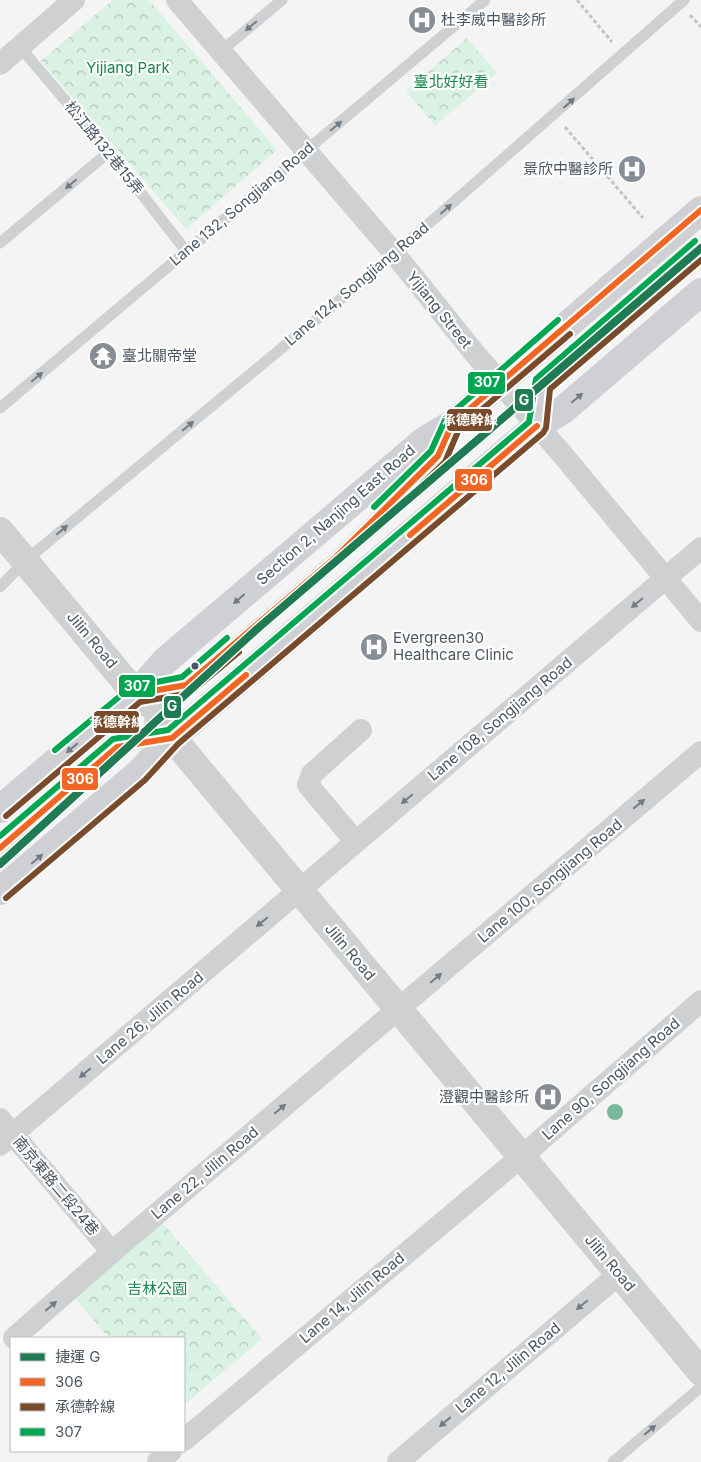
<svg xmlns="http://www.w3.org/2000/svg" width="701" height="1462" viewBox="0 0 701 1462" font-family="Inter,'Noto Sans TC',sans-serif">
<style>
.forest{fill:url(#forest-crowns)}
.lines{fill:none;stroke-linecap:round;stroke-linejoin:round}
.path{stroke:#bcc7c4;stroke-width:3;stroke-dasharray:4 2.5;stroke-linecap:butt}
.service{stroke:#ced0d2;stroke-width:11}
.minor{stroke:#ced0d2;stroke-width:22}
.tertiary{stroke:#ced0d2;stroke-width:28}
.secondary{stroke:#ced0d4;stroke-width:28}
.bus-1-casing{stroke:#fff;stroke-width:10}
.bus-2-casing{stroke:#fff;stroke-width:10}
.bus-3-casing{stroke:#fff;stroke-width:10}
.bus-1{stroke:#f26522;stroke-width:6}
.bus-2{stroke:#7a4b2a;stroke-width:6}
.bus-3{stroke:#00a651;stroke-width:6}
.metro-1-casing{stroke:#fff;stroke-width:11}
.metro-1{stroke:#1e7b54;stroke-width:8}
.tree{fill:#7ab899}
.oneway{fill:#727b83}
.oneway2{fill:#727b84}
.bus-dot{fill:#4a5661;stroke:#fff;stroke-width:2}
.labels{text-anchor:middle;stroke-width:4.5;stroke-linejoin:round;paint-order:stroke}
.poi-label{font-size:15px;fill:#4a5661;stroke:#fff;text-anchor:start}
.park-label{font-size:15px;fill:#17864f;stroke:#fff}
.street-label{font-size:15px;fill:#4a5661;stroke:#fff}
.line-badge{stroke:#fff;stroke-width:2}
.badge-label{font-size:14px;text-anchor:middle;font-weight:bold;fill:#fff}
</style>
<defs>
<pattern id="forest-crowns" width="20" height="18" patternUnits="userSpaceOnUse" patternTransform="scale(1.25)"><rect width="20" height="18" fill="#d9f2e3"/><path d="M2 6a3 3 0 1 1 6 0M12 15a3 3 0 1 1 6 0" fill="none" stroke="#b2c7bb"/></pattern>
</defs>
<rect width="100%" height="100%" fill="#f4f4f4"/>
<path class="forest" d="M 113,0 L 149,0 L 277,150 L 186,229 L 41,61 Z
M 467,38 L 497,73 L 435,126 L 406,91 Z
M 162,1222 L 262,1339 L 184,1405 L 184,1338 L 109,1338 L 74,1297 Z"/>
<g class="lines">
<path class="path" d="M 577,0 L 612,42
M 690,15 L 701,27
M 565,127 L 643,218"/>
<path class="service" d="M 20,47 L 109,152 L 186,251
M 220,52 L 282,0
M 0,243 L 109,152
M 0,408 L 485,0
M 537,424 L 542,385 L 701,248
M 0,587 L 25,561 L 377,269 L 684,0
M 144,692 L 186,685 L 336,557 L 438,456 L 448,432
M 0,848 L 117,747 L 165,739
M 613,1462 L 701,1387"/>
<path class="minor" d="M 177,0 L 394,253 L 476,355 L 562,454 L 701,621
M 0,64 L 74,0
M 356,842 L 308,785 L 312,774 L 361,730
M 0,1119 L 112,1252
M 0,1145 L 701,548
M 14,1338 L 112,1252 L 701,752
M 184,1440 L 521,1157 L 701,1001
M 158,1462 L 171,1451
M 398,1462 L 619,1274"/>
<path class="tertiary" d="M 0,531 L 701,1372"/>
<path class="secondary" d="M 0,809 L 136,694 L 165,661 L 425,440 L 452,424 L 701,210
M 0,891 L 139,773 L 172,738 L 513,446 L 537,426 L 563,410 L 701,292"/>
<defs>
<path id="bus-1" d="M 410,535 L 537,426
M 136,694 L 186,685 L 336,557 L 438,456 L 452,424 L 701,210
M 172,738 L 246,675
M 0,848 L 117,747 L 172,738"/>
<path id="bus-2" d="M 386,519 L 445,462 L 459,429 L 570,334
M 6,816 L 140,702 L 190,693 L 239,652
M 6,898 L 145,780 L 178,744 L 543,433 L 546,428 L 550,389 L 701,260"/>
<path id="bus-3" d="M 374,507 L 431,451 L 446,418 L 558,320
M 55,750 L 131,687 L 182,677 L 227,638
M 0,836 L 113,739 L 168,730 L 529,422 L 536,379 L 695,241"/>
</defs>
<use href="#bus-1" class="bus-1-casing"/>
<use href="#bus-2" class="bus-2-casing"/>
<use href="#bus-3" class="bus-3-casing"/>
<use href="#bus-1" class="bus-1"/>
<use href="#bus-2" class="bus-2"/>
<use href="#bus-3" class="bus-3"/>
<defs>
<path id="metro-1" d="M 0,864 L 257,629 L 701,248"/>
</defs>
<use href="#metro-1" class="metro-1-casing"/>
<use href="#metro-1" class="metro-1"/>
</g>
<circle class="tree" cx="615" cy="1112" r="8"/>
<defs><path id="oneway-solid" d="M-6-.8H1V-3.2L6.5 0L1 3.2V.8H-6Z" transform="scale(1.25)"/></defs>
<g class="oneway">
<use href="#oneway-solid" transform="translate(251 26) rotate(140)"/>
<use href="#oneway-solid" transform="translate(569 103) rotate(-42)"/>
<use href="#oneway-solid" transform="translate(336 126) rotate(-40)"/>
<use href="#oneway-solid" transform="translate(71 184) rotate(140)"/>
<use href="#oneway-solid" transform="translate(446 209) rotate(-41)"/>
<use href="#oneway-solid" transform="translate(37 377) rotate(-40)"/>
<use href="#oneway-solid" transform="translate(188 426) rotate(-40)"/>
<use href="#oneway-solid" transform="translate(62 530) rotate(-40)"/>
<use href="#oneway-solid" transform="translate(637 603) rotate(140)"/>
<use href="#oneway-solid" transform="translate(407 799) rotate(140)"/>
<use href="#oneway-solid" transform="translate(639 804) rotate(-40)"/>
<use href="#oneway-solid" transform="translate(262 922) rotate(140)"/>
<use href="#oneway-solid" transform="translate(436 978) rotate(-40)"/>
<use href="#oneway-solid" transform="translate(85 1073) rotate(140)"/>
<use href="#oneway-solid" transform="translate(280 1109) rotate(-40)"/>
<use href="#oneway-solid" transform="translate(582 1305) rotate(140)"/>
<use href="#oneway-solid" transform="translate(51 1306) rotate(-41)"/>
<use href="#oneway-solid" transform="translate(445 1422) rotate(139)"/>
<use href="#oneway-solid" transform="translate(650 1430) rotate(-40)"/>
</g>
<g class="oneway2">
<use href="#oneway-solid" transform="translate(577 398) rotate(-40)"/>
<use href="#oneway-solid" transform="translate(239 599) rotate(139)"/>
<use href="#oneway-solid" transform="translate(72 748) rotate(140)"/>
<use href="#oneway-solid" transform="translate(37 859) rotate(-40)"/>
</g>
<defs>
<symbol id="hospital-disc" viewBox="-11 -11 22 22"><circle r="9.5" fill="#868d94" stroke="#fff"/><path d="M-5-5h3v3.5h4V-5h3V5h-3V1.5h-4V5h-3Z" fill="#fff"/></symbol>
<symbol id="temple-disc" viewBox="-11 -11 22 22"><circle r="9.5" fill="#868d94" stroke="#fff"/><path d="M0-6L5-2H3V0L6.5 2.5H4V6H1.5V3h-3V6H-4V2.5H-6.5L-3 0V-2H-5Z" fill="#fff"/></symbol>
</defs>
<g fill-rule="evenodd">
<use href="#hospital-disc" x="406" y="4" width="32" height="32"/>
<use href="#hospital-disc" x="616" y="153" width="32" height="32"/>
<use href="#temple-disc" x="87" y="340" width="32" height="32"/>
<use href="#hospital-disc" x="358" y="631" width="32" height="32"/>
<use href="#hospital-disc" x="532" y="1081" width="32" height="32"/>
</g>
<circle class="bus-dot" cx="195" cy="666" r="4.5"/>
<g class="labels">
<g class="poi-label">
<text x="441" y="25">杜李威中醫診所</text>
<text x="613" y="174" text-anchor="end">景欣中醫診所</text>
<text x="122" y="361">臺北關帝堂</text>
<text x="393" y="643">Evergreen30<tspan x="393" dy="17">Healthcare Clinic</tspan></text>
<text x="529" y="1102" text-anchor="end">澄觀中醫診所</text>
</g>
<g class="park-label">
<text x="128" y="73">Yijiang Park</text>
<text x="451" y="87">臺北好好看</text>
<text x="157" y="1294">吉林公園</text>
</g>
<g class="street-label">
<text transform="translate(104 148) rotate(51)" y="5">松江路132巷15弄</text>
<text transform="translate(242 204) rotate(-40)" y="5">Lane 132, Songjiang Road</text>
<text transform="translate(357 284) rotate(-40)" y="5">Lane 124, Songjiang Road</text>
<text transform="translate(439 310) rotate(51)" y="5">Yijiang Street</text>
<text transform="translate(336 515) rotate(-41)" y="5">Section 2, Nanjing East Road</text>
<text transform="translate(92 640) rotate(50)" y="5">Jilin Road</text>
<text transform="translate(500 719) rotate(-40)" y="5">Lane 108, Songjiang Road</text>
<text transform="translate(550 881) rotate(-40)" y="5">Lane 100, Songjiang Road</text>
<text transform="translate(350 952) rotate(50)" y="5">Jilin Road</text>
<text transform="translate(150 1018) rotate(-40)" y="5">Lane 26, Jilin Road</text>
<text transform="translate(611 1079) rotate(-41)" y="5">Lane 90, Songjiang Road</text>
<text transform="translate(205 1173) rotate(-40)" y="5">Lane 22, Jilin Road</text>
<text transform="translate(56 1186) rotate(50)" y="5">南京東路二段24巷</text>
<text transform="translate(610 1263) rotate(50)" y="5">Jilin Road</text>
<text transform="translate(352 1298) rotate(-40)" y="5">Lane 14, Jilin Road</text>
<text transform="translate(508 1368) rotate(-40)" y="5">Lane 12, Jilin Road</text>
</g>
</g>
<g class="line-badge">
<rect x="467" y="371" width="39" height="24" rx="5" fill="#00a651"/>
<rect x="514" y="388" width="20" height="24" rx="5" fill="#1e7b54"/>
<rect x="446" y="408" width="47" height="24" rx="5" fill="#7a4b2a"/>
<rect x="454" y="468" width="39" height="24" rx="5" fill="#f26522"/>
<rect x="118" y="674" width="38" height="24" rx="5" fill="#00a651"/>
<rect x="163" y="695" width="19" height="24" rx="5" fill="#1e7b54"/>
<rect x="93" y="710" width="47" height="24" rx="5" fill="#7a4b2a"/>
<rect x="61" y="767" width="38" height="24" rx="5" fill="#f26522"/>
</g>
<g class="badge-label">
<text x="487" y="387">307</text>
<text x="524" y="405">G</text>
<text x="470" y="425">承德幹線</text>
<text x="474" y="485">306</text>
<text x="137" y="691">307</text>
<text x="172" y="711">G</text>
<text x="117" y="727">承德幹線</text>
<text x="80" y="784">306</text>
</g>
<rect x="10" y="1337" width="175" height="115" fill="#ffffff" stroke="#b7bbc0"/>
<rect x="20" y="1353" width="25" height="8" fill="#1e7b54" stroke="#b7bbc0"/>
<text x="55" y="1362" font-size="15" fill="#4a5661">捷運 G</text>
<rect x="20" y="1378" width="25" height="8" fill="#f26522" stroke="#b7bbc0"/>
<text x="55" y="1387" font-size="15" fill="#4a5661">306</text>
<rect x="20" y="1403" width="25" height="8" fill="#7a4b2a" stroke="#b7bbc0"/>
<text x="55" y="1412" font-size="15" fill="#4a5661">承德幹線</text>
<rect x="20" y="1428" width="25" height="8" fill="#00a651" stroke="#b7bbc0"/>
<text x="55" y="1437" font-size="15" fill="#4a5661">307</text>
</svg>
